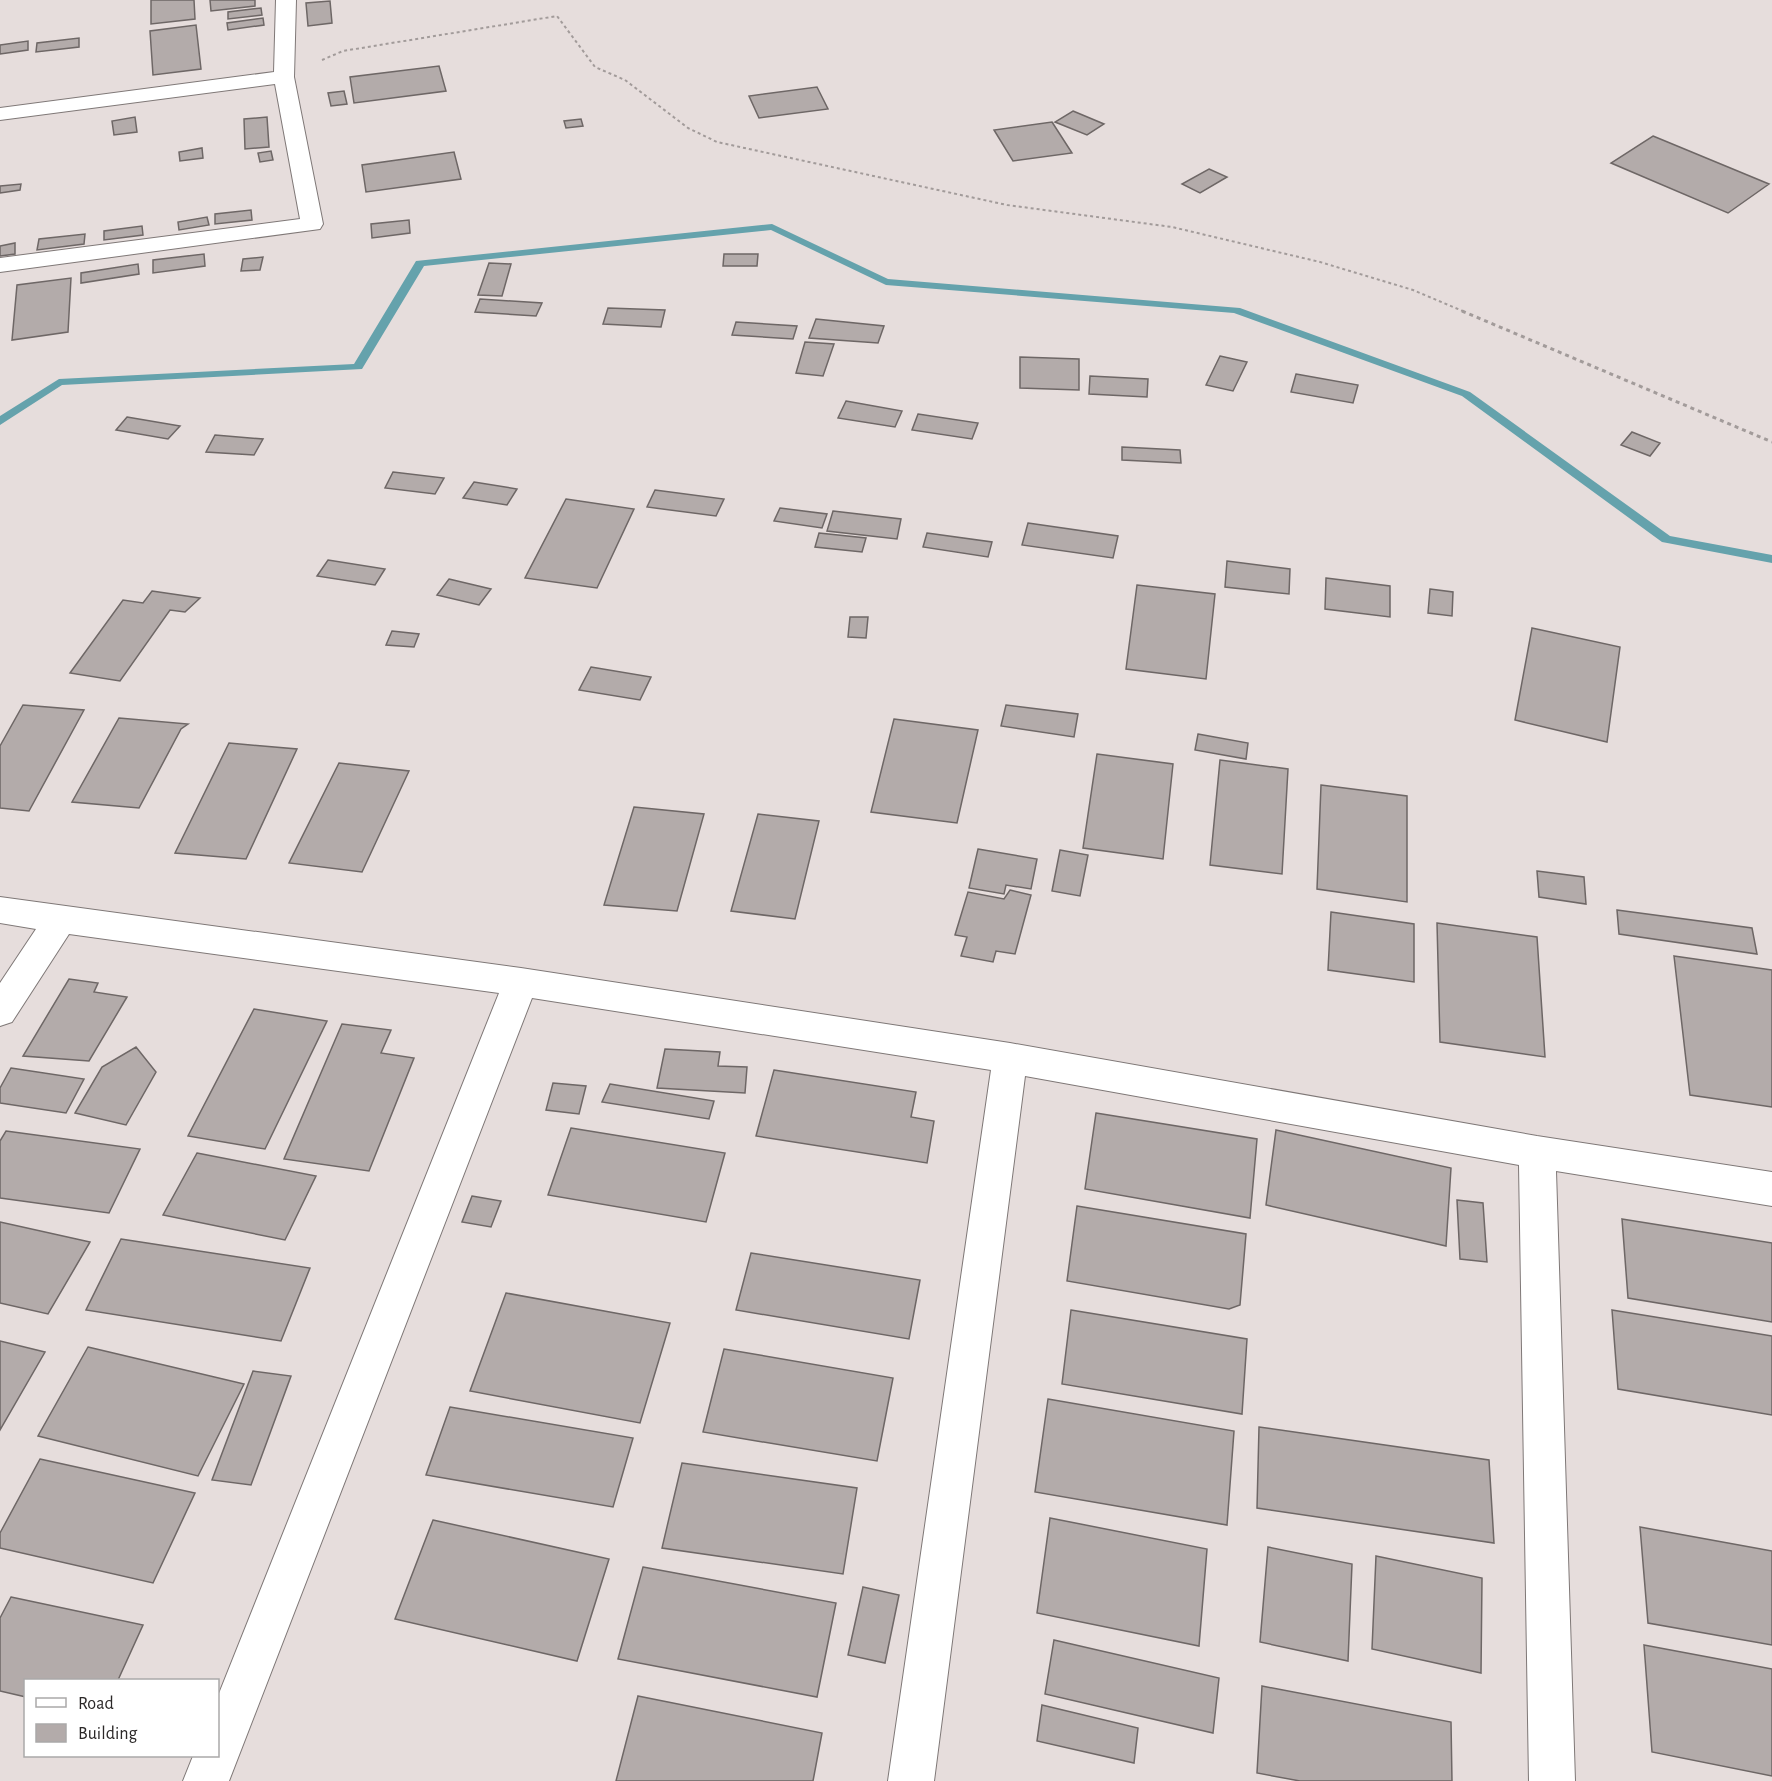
<svg xmlns="http://www.w3.org/2000/svg" width="1772" height="1781" viewBox="0 0 1772 1781" font-family="'Alegreya Sans',sans-serif">
<style>
.lines{fill:none;stroke-linecap:round;stroke-linejoin:round}
.stream{fill:#65a2ac;fill-rule:evenodd}
.building{fill:#b3abaa;stroke:#6e6766;stroke-width:1.5}
.minor-casing{stroke:#7f7877;stroke-width:2}
.path-far1{stroke:#a29b9a;stroke-width:2;stroke-dasharray:3 3;stroke-linecap:butt}
.path{stroke:#a29b9a;stroke-width:3;stroke-dasharray:4 4;stroke-linecap:butt}
.minor{fill:#fff;fill-rule:evenodd}
</style>
<rect width="100%" height="100%" fill="#e6dddc"/>
<g class="lines">
<path class="stream" d="M 772,224 L 888,279 L 1240,308 L 1470,392 L 1670,536 L 1772,555 L 1772,563 L 1662,542 L 1462,396 L 1234,313 L 886,285 L 771,230 L 424,266 L 362,369 L 62,385 L 0,425 L 0,416 L 59,379 L 354,364 L 416,261 Z"/>
</g>
<path class="building" d="M 151,0 L 194,0 L 195,19 L 151,24 Z
M 210,0 L 255,0 L 255,6 L 211,11 Z
M 330,1 L 332,23 L 308,26 L 306,3 Z
M 261,8 L 262,15 L 228,19 L 228,12 Z
M 263,18 L 264,25 L 228,30 L 227,23 Z
M 196,25 L 201,69 L 153,75 L 150,31 Z
M 79,38 L 79,47 L 36,52 L 37,43 Z
M 28,41 L 28,50 L 0,54 L 0,45 Z
M 439,66 L 446,91 L 354,103 L 350,77 Z
M 817,87 L 828,109 L 759,118 L 749,96 Z
M 344,91 L 347,104 L 331,106 L 328,93 Z
M 1073,111 L 1104,124 L 1087,135 L 1055,122 Z
M 135,117 L 137,132 L 114,135 L 112,121 Z
M 267,117 L 269,147 L 245,149 L 244,119 Z
M 581,119 L 583,126 L 566,128 L 564,121 Z
M 1052,122 L 1072,153 L 1013,161 L 994,130 Z
M 1653,136 L 1769,184 L 1728,213 L 1611,163 Z
M 202,148 L 203,158 L 180,161 L 179,152 Z
M 271,151 L 273,160 L 260,162 L 258,153 Z
M 454,152 L 461,179 L 366,192 L 362,165 Z
M 1209,169 L 1227,177 L 1200,193 L 1182,184 Z
M 21,184 L 20,190 L 0,193 L 0,186 Z
M 251,210 L 252,220 L 215,224 L 215,214 Z
M 207,217 L 209,225 L 179,230 L 178,222 Z
M 409,220 L 410,233 L 372,238 L 371,224 Z
M 142,226 L 143,235 L 104,240 L 104,231 Z
M 85,234 L 84,244 L 37,250 L 39,239 Z
M 15,243 L 15,254 L 0,256 L 0,246 Z
M 204,254 L 205,266 L 153,273 L 153,260 Z
M 724,254 L 758,254 L 757,266 L 723,266 Z
M 263,257 L 260,270 L 241,271 L 243,259 Z
M 489,263 L 511,264 L 502,296 L 478,295 Z
M 138,264 L 139,274 L 81,283 L 81,273 Z
M 71,278 L 68,332 L 12,340 L 17,285 Z
M 480,299 L 542,303 L 536,316 L 475,312 Z
M 608,308 L 665,310 L 661,327 L 603,324 Z
M 816,319 L 884,326 L 878,343 L 809,338 Z
M 736,322 L 797,326 L 793,339 L 732,335 Z
M 805,342 L 834,344 L 823,376 L 796,373 Z
M 1220,356 L 1247,362 L 1233,391 L 1206,385 Z
M 1020,357 L 1079,359 L 1079,390 L 1020,388 Z
M 1296,374 L 1358,385 L 1353,403 L 1291,392 Z
M 1090,376 L 1148,379 L 1147,397 L 1089,394 Z
M 846,401 L 902,411 L 895,427 L 838,418 Z
M 918,414 L 978,423 L 972,439 L 912,430 Z
M 127,417 L 180,426 L 168,439 L 116,430 Z
M 1632,432 L 1660,443 L 1650,456 L 1621,445 Z
M 215,435 L 263,439 L 254,455 L 206,452 Z
M 1122,447 L 1180,450 L 1181,463 L 1122,460 Z
M 393,472 L 444,478 L 435,494 L 385,488 Z
M 474,482 L 517,489 L 507,505 L 463,498 Z
M 655,490 L 724,499 L 716,516 L 647,507 Z
M 566,499 L 634,509 L 597,588 L 525,578 Z
M 780,508 L 827,514 L 822,528 L 774,521 Z
M 833,511 L 901,519 L 897,539 L 827,531 Z
M 1028,523 L 1118,536 L 1113,558 L 1022,545 Z
M 819,533 L 866,538 L 862,552 L 815,547 Z
M 927,533 L 992,542 L 988,557 L 923,547 Z
M 328,560 L 385,569 L 375,585 L 317,576 Z
M 1227,561 L 1290,569 L 1289,594 L 1225,587 Z
M 1326,578 L 1390,586 L 1390,617 L 1325,609 Z
M 449,579 L 491,589 L 479,605 L 437,595 Z
M 1137,585 L 1215,594 L 1206,679 L 1126,669 Z
M 1430,589 L 1453,592 L 1452,616 L 1428,613 Z
M 152,591 L 200,598 L 185,612 L 170,610 L 120,681 L 70,673 L 123,600 L 143,603 Z
M 850,617 L 868,617 L 866,638 L 848,637 Z
M 1532,628 L 1620,647 L 1607,742 L 1515,720 Z
M 392,631 L 419,634 L 414,647 L 386,645 Z
M 591,667 L 651,677 L 640,700 L 579,690 Z
M 23,705 L 84,710 L 29,811 L 0,808 L 0,746 Z
M 1006,705 L 1078,714 L 1074,737 L 1001,726 Z
M 119,718 L 188,724 L 181,729 L 139,808 L 72,802 Z
M 894,719 L 978,730 L 957,823 L 871,812 Z
M 1198,734 L 1248,743 L 1246,759 L 1195,750 Z
M 229,743 L 297,749 L 246,859 L 175,853 Z
M 1097,754 L 1173,764 L 1163,859 L 1083,848 Z
M 1220,760 L 1288,769 L 1282,874 L 1210,865 Z
M 339,763 L 409,771 L 362,872 L 289,863 Z
M 1321,785 L 1407,796 L 1407,902 L 1317,889 Z
M 634,807 L 704,814 L 677,911 L 604,905 Z
M 758,814 L 819,821 L 795,919 L 731,911 Z
M 978,849 L 1037,859 L 1031,889 L 1006,885 L 1004,894 L 969,888 Z
M 1060,850 L 1088,855 L 1080,896 L 1052,891 Z
M 1537,871 L 1584,877 L 1586,904 L 1539,897 Z
M 1010,890 L 1031,895 L 1015,954 L 996,951 L 993,962 L 961,956 L 967,937 L 955,935 L 968,892 L 1004,899 Z
M 1617,910 L 1752,928 L 1757,954 L 1619,934 Z
M 1331,912 L 1414,924 L 1414,982 L 1328,970 Z
M 1437,923 L 1537,937 L 1545,1057 L 1440,1042 Z
M 1674,956 L 1772,970 L 1772,1107 L 1690,1095 Z
M 69,979 L 98,983 L 94,992 L 127,997 L 89,1061 L 23,1056 Z
M 254,1009 L 327,1021 L 265,1149 L 188,1136 Z
M 342,1024 L 391,1030 L 381,1053 L 414,1058 L 369,1171 L 284,1159 Z
M 136,1047 L 156,1072 L 126,1125 L 75,1113 L 102,1067 Z
M 665,1049 L 720,1052 L 718,1066 L 747,1067 L 745,1093 L 657,1088 Z
M 11,1068 L 84,1079 L 66,1113 L 0,1103 L 0,1088 Z
M 774,1070 L 916,1092 L 911,1117 L 934,1121 L 927,1163 L 756,1136 Z
M 553,1083 L 586,1086 L 579,1114 L 546,1110 Z
M 610,1084 L 714,1101 L 709,1119 L 602,1102 Z
M 1096,1113 L 1257,1139 L 1250,1218 L 1085,1189 Z
M 571,1128 L 725,1153 L 706,1222 L 548,1195 Z
M 1276,1130 L 1451,1168 L 1446,1246 L 1266,1205 Z
M 6,1131 L 140,1149 L 109,1213 L 0,1198 L 0,1141 Z
M 197,1153 L 316,1176 L 285,1240 L 163,1215 Z
M 472,1196 L 501,1201 L 491,1227 L 462,1222 Z
M 1457,1200 L 1483,1203 L 1487,1262 L 1460,1259 Z
M 1077,1206 L 1246,1234 L 1240,1305 L 1229,1309 L 1067,1281 Z
M 1622,1219 L 1772,1243 L 1772,1322 L 1628,1298 Z
M 0,1222 L 90,1242 L 48,1314 L 0,1303 Z
M 121,1239 L 310,1268 L 281,1341 L 86,1310 Z
M 751,1253 L 920,1280 L 909,1339 L 736,1310 Z
M 506,1293 L 670,1323 L 640,1423 L 470,1391 Z
M 1071,1310 L 1247,1339 L 1242,1414 L 1062,1384 Z
M 1612,1310 L 1772,1336 L 1772,1415 L 1618,1389 Z
M 0,1341 L 45,1352 L 0,1430 Z
M 88,1347 L 244,1384 L 198,1476 L 38,1436 Z
M 724,1349 L 893,1378 L 877,1461 L 703,1432 Z
M 253,1371 L 291,1376 L 251,1485 L 212,1480 Z
M 1048,1399 L 1234,1431 L 1227,1525 L 1035,1492 Z
M 450,1407 L 633,1438 L 613,1507 L 426,1475 Z
M 1259,1427 L 1489,1460 L 1494,1543 L 1257,1508 Z
M 40,1459 L 195,1493 L 153,1583 L 0,1548 L 0,1533 Z
M 682,1463 L 857,1488 L 843,1574 L 662,1548 Z
M 1050,1518 L 1207,1549 L 1199,1646 L 1037,1613 Z
M 433,1520 L 609,1559 L 577,1661 L 395,1619 Z
M 1640,1527 L 1772,1551 L 1772,1645 L 1648,1623 Z
M 1268,1547 L 1352,1564 L 1348,1661 L 1260,1642 Z
M 1376,1556 L 1482,1578 L 1481,1673 L 1372,1649 Z
M 643,1567 L 836,1603 L 817,1697 L 618,1659 Z
M 863,1587 L 899,1595 L 885,1663 L 848,1655 Z
M 11,1597 L 143,1625 L 118,1680 L 26,1680 L 26,1697 L 0,1691 L 0,1618 Z
M 1054,1640 L 1219,1678 L 1213,1733 L 1045,1694 Z
M 1644,1645 L 1772,1669 L 1772,1776 L 1652,1752 Z
M 1262,1686 L 1451,1722 L 1452,1781 L 1300,1781 L 1257,1773 Z
M 638,1696 L 822,1733 L 813,1781 L 616,1781 Z
M 1042,1705 L 1138,1728 L 1134,1763 L 1037,1741 Z"/>
<g class="lines">
<defs>
<path id="minor" d="M 276,0 L 296,0 L 294,77 L 323,224 L 320,229 L 0,272 L 0,258 L 300,219 L 275,84 L 0,120 L 0,108 L 274,72 Z
M 0,897 L 521,968 L 1010,1043 L 1537,1136 L 1772,1172 L 1772,1206 L 1556,1171 L 1575,1781 L 1529,1781 L 1519,1165 L 1025,1076 L 934,1781 L 888,1781 L 991,1070 L 532,998 L 229,1781 L 183,1781 L 193,1756 L 218,1756 L 218,1696 L 499,993 L 69,934 L 12,1022 L 0,1026 L 0,983 L 36,929 L 0,923 Z"/>
</defs>
<use href="#minor" class="minor-casing"/>
<path class="path-far1" d="M 322,60 L 343,51 L 557,16 L 595,67 L 625,80 L 688,128 L 717,142 L 1007,205 L 1172,227 L 1320,262 L 1413,290 L 1465,312"/>
<path class="path" d="M 1462,311 L 1772,442"/>
<use href="#minor" class="minor"/>
</g>
<rect x="24" y="1679" width="195" height="78" fill="#ffffff" stroke="#aaa9a9" stroke-width="1.5"/>
<rect x="36" y="1698" width="30" height="9" fill="#ffffff" stroke="#aaa9a9" stroke-width="1.5"/>
<text x="78" y="1709" font-size="18" fill="#2b2828">Road</text>
<rect x="36" y="1724" width="30" height="18" fill="#b3abaa" stroke="#aaa9a9" stroke-width="1.5"/>
<text x="78" y="1739" font-size="18" fill="#2b2828">Building</text>
</svg>
